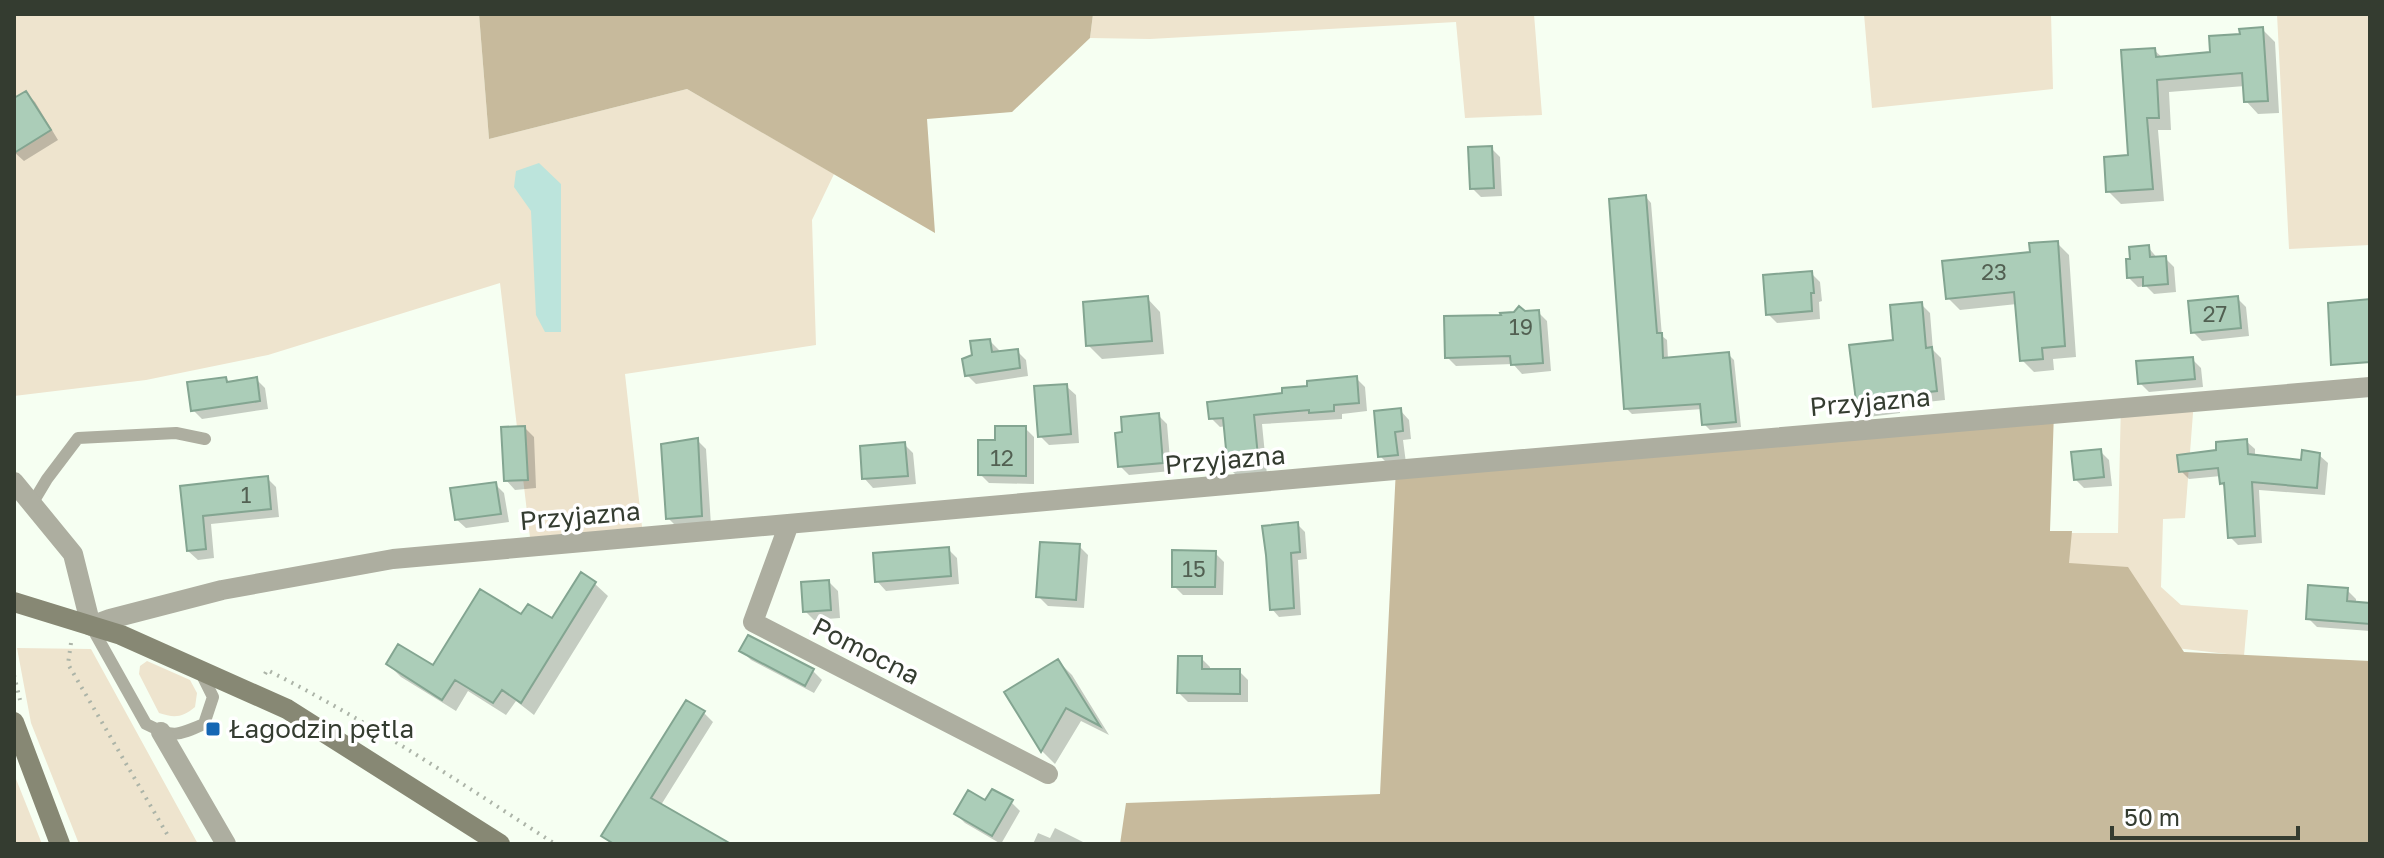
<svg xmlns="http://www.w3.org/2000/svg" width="2384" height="858" viewBox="0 0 2384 858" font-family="'Golos Text',sans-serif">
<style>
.green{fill:#eee4ce}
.forest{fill:#c7ba9c}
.water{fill:#bce4dc}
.shadow{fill:#0003}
.building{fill:#abcdb8;stroke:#83a591;stroke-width:2}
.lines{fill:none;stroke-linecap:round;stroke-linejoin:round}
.path{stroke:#acb4a8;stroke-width:4;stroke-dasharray:2 6;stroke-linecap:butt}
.lane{stroke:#adaea0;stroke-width:12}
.street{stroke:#adaea0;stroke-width:20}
.secondary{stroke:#878874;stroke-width:20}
.poi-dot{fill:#1566b4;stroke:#fff;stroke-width:3}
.labels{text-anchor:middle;stroke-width:7;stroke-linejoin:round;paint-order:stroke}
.number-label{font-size:22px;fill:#526052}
.street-label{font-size:26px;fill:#343c30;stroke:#fff}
.poi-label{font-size:26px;fill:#343c30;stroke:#fff;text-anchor:start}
</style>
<rect width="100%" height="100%" fill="#f6fff2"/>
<path class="green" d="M 14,14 L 479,14 L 489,139 L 687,89 L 834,174 L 812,220 L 816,345 L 625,374 L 643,536 L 531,546 L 500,283 L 268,355 L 146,380 L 14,396 Z
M 1093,14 L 1534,14 L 1542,115 L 1465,118 L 1456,22 L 1150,39 L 1090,38 Z
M 1864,14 L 2051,14 L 2053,89 L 1872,108 Z
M 2277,14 L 2370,14 L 2370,245 L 2289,249 Z
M 2194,400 L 2185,518 L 2163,519 L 2161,587 L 2181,605 L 2248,610 L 2244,656 L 2176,648 L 2063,566 L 2066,533 L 2118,533 L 2121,403 Z
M 17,648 L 91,649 L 198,844 L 79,844 L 31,723 Z
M 147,661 L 190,680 L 197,693 L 195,707 C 182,718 174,718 159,713 L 139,674 L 140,666 Z
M 14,774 L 42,844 L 14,844 Z"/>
<path class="forest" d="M 479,14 L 1093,14 L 1090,38 L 1012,112 L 927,119 L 935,233 L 687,89 L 489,139 Z
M 2054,412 L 2050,531 L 2072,531 L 2069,563 L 2128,567 L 2184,652 L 2370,661 L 2370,844 L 1120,844 L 1126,803 L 1380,794 L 1396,468 Z"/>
<path class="water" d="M 539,163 L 561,184 L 561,332 L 545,332 L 536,315 L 531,211 L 514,187 L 516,171 Z"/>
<path class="shadow" d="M 2262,29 L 2275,42 L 2279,113 L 2258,114 L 2246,101 L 2245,86 L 2169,92 L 2171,130 L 2158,130 L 2164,201 L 2121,204 L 2108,191 L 2130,157 L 2154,50 L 2163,58 L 2212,54 L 2242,36 Z
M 26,93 L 35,102 L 58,140 L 24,161 L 14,152 L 14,101 Z
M 1491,148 L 1500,157 L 1502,196 L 1481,197 L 1472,188 Z
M 1646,197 L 1651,203 L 1662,336 L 1667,340 L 1668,359 L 1728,354 L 1734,360 L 1741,427 L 1710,430 L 1704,424 L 1703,409 L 1632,414 L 1626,408 Z
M 2057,243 L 2069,255 L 2076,357 L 2053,359 L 2054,370 L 2034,372 L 2022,360 L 2017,304 L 1960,310 L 1948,298 Z
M 2148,247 L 2158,259 L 2165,258 L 2174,267 L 2176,292 L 2154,294 L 2146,286 L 2138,287 L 2129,278 Z
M 1811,273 L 1820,282 L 1822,301 L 1819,302 L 1820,319 L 1777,323 L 1768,314 Z
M 1147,298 L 1160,312 L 1164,354 L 1102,359 L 1088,345 Z
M 2237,298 L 2246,307 L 2249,336 L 2202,341 L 2193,332 Z
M 1921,304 L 1930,313 L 1933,350 L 1941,358 L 1945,400 L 1899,405 L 1900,413 L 1868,417 L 1859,408 L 1895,342 Z
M 1538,312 L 1547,321 L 1551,371 L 1522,374 L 1513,364 L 1456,366 L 1447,357 L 1503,317 Z
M 990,341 L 999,350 L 999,353 L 1017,351 L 1026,360 L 1028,376 L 976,384 L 967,375 L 974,356 Z
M 2192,359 L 2201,368 L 2203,387 L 2149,392 L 2140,383 Z
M 1356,378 L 1365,387 L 1367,411 L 1342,414 L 1342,419 L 1262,424 L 1267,475 L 1239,478 L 1230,469 L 1226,426 L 1220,427 L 1211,418 L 1309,388 Z
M 226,379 L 230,383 L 256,379 L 265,388 L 268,409 L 202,419 L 193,410 Z
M 1066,386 L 1076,395 L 1079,443 L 1049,445 L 1040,436 Z
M 1400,410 L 1409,420 L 1411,439 L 1403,440 L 1406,463 L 1389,465 L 1380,456 Z
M 1158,415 L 1167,424 L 1171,471 L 1129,475 L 1120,466 Z
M 525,428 L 534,437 L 536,488 L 515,490 L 506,480 Z
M 1025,428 L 1034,437 L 1034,484 L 989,483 L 980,474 L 997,442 Z
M 697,440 L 706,449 L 711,525 L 677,527 L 668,518 Z
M 2246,441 L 2255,449 L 2255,456 L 2302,462 L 2319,455 L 2328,463 L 2325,495 L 2259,490 L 2262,543 L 2238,545 L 2230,537 L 2226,488 L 2221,483 L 2221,476 L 2189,479 L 2181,471 L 2218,452 Z
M 904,444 L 913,453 L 916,484 L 873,488 L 864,478 Z
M 2100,451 L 2109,460 L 2112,486 L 2084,488 L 2075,479 Z
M 267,478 L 276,487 L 279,517 L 211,524 L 214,558 L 198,560 L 188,551 L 182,488 Z
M 495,484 L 504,493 L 509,522 L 466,528 L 456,519 Z
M 1297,524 L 1305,532 L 1307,559 L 1298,560 L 1301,615 L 1279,617 L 1272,609 Z
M 1079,546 L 1088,555 L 1084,608 L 1048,606 L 1038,596 Z
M 948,549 L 957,558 L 959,584 L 886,591 L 877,581 Z
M 1215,553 L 1224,562 L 1223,595 L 1183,595 L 1174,586 Z
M 829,582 L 838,591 L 840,618 L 814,620 L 805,611 Z
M 595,584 L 608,596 L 534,715 L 516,701 L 506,715 L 468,691 L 456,711 L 401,677 L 388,664 L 433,668 L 522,617 L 552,621 Z
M 2347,590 L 2356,599 L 2356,604 L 2370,605 L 2370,631 L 2317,627 L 2308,618 Z
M 742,651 L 813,671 L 822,680 L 814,693 L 751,660 Z
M 1201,658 L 1210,667 L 1210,671 L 1239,671 L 1248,680 L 1248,702 L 1188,702 L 1179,693 Z
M 1058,661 L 1072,675 L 1109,735 L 1081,721 L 1055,764 L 1042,751 L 1007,693 Z
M 704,713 L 713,722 L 661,805 L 722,844 L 612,844 L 604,836 Z
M 1011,802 L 1020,811 L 1001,844 L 965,823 L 956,814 L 986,803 Z
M 1055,828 L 1083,842 L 1086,844 L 1033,844 L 1038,833 L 1050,838 Z"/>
<path class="building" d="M 2263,27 L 2268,101 L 2244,102 L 2242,73 L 2157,80 L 2159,118 L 2147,118 L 2153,189 L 2106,192 L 2104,157 L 2128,155 L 2121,50 L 2155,48 L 2156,57 L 2210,52 L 2209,36 L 2240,34 L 2239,29 Z
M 26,91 L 51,130 L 14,153 L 14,98 Z
M 1492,146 L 1494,188 L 1470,189 L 1468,147 Z
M 1646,195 L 1657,333 L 1662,333 L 1663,358 L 1729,352 L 1736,422 L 1702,425 L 1700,404 L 1624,409 L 1609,199 Z
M 2058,241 L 2065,346 L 2042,348 L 2043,359 L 2020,361 L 2014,292 L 1946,299 L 1942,261 L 2030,252 L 2029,243 Z
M 2149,245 L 2150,257 L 2166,256 L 2168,284 L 2143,286 L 2143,277 L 2127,278 L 2126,259 L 2130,259 L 2129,247 Z
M 1812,271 L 1814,293 L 1811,293 L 1812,311 L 1766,315 L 1763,275 Z
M 1148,296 L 1152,341 L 1086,346 L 1083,302 Z
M 2238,296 L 2241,328 L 2191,333 L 2188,301 Z
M 2370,299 L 2370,362 L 2331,365 L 2328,303 Z
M 1922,302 L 1926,348 L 1932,347 L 1937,391 L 1891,396 L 1892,405 L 1857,409 L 1849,345 L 1893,340 L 1890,305 Z
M 1519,306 L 1525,311 L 1539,310 L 1543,363 L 1511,365 L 1510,356 L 1445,358 L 1444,316 L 1501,315 L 1500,313 L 1514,312 Z
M 990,339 L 992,352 L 1018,349 L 1020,368 L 965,376 L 962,359 L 972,355 L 970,341 Z
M 2193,357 L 2195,379 L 2138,384 L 2136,361 Z
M 1357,376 L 1359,403 L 1334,405 L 1334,411 L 1309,413 L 1309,410 L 1254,415 L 1259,467 L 1228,470 L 1223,418 L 1209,419 L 1207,402 L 1282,393 L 1282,388 L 1307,386 L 1307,381 Z
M 226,377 L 227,382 L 257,377 L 260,401 L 191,411 L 187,382 Z
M 1067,384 L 1071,434 L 1038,437 L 1034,386 Z
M 1401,408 L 1403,431 L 1395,432 L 1398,455 L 1378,457 L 1374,411 Z
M 1159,413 L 1163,463 L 1118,467 L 1115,433 L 1122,432 L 1121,417 Z
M 525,426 L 528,480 L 504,481 L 501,427 Z
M 995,426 L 1026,426 L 1026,476 L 978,475 L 978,440 L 995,440 Z
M 698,438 L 702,516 L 666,519 L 661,444 Z
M 2247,439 L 2248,454 L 2301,460 L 2302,450 L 2320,453 L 2317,488 L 2252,482 L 2255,536 L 2228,538 L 2224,483 L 2220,484 L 2218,468 L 2179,472 L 2177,455 L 2216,450 L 2216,442 Z
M 905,442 L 908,476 L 862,479 L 860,446 Z
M 2101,449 L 2104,477 L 2074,480 L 2071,452 Z
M 268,476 L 271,509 L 203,516 L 206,549 L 187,551 L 180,486 Z
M 496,482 L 501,514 L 455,520 L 450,488 Z
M 1298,522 L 1300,552 L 1291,553 L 1294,608 L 1270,610 L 1266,555 L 1262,526 Z
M 1040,542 L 1080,544 L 1076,600 L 1036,597 Z
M 949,547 L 951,576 L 875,582 L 873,553 Z
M 1172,550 L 1216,551 L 1215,587 L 1172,587 Z
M 581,572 L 596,582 L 521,703 L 502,690 L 493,703 L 455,680 L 442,700 L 386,664 L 398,644 L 433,665 L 480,589 L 521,614 L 528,604 L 552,618 Z
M 829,580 L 831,610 L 803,612 L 801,582 Z
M 2308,585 L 2348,588 L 2347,601 L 2370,603 L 2370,624 L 2306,619 Z
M 748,635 L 814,669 L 805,686 L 739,651 Z
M 1178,656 L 1202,656 L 1202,669 L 1240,669 L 1240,694 L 1177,693 Z
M 1058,659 L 1100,726 L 1066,708 L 1041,752 L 1004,692 Z
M 686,700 L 705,711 L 651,798 L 731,844 L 614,844 L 601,836 Z
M 992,789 L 1013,800 L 992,836 L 954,814 L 968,790 L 985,800 Z"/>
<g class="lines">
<path class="path" d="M 71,643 L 68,664 L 167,834
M 265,674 L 267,670 C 367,720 461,783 555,844
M 14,675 L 20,700"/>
<path class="lane" d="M 32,504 L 47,479 L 78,438 L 176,433 L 205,439
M 91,626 L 146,724 C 173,738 177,736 204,724 L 213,697 L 200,671"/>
<path class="street" d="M 14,482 L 73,554 L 91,626 L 110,619 L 222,590 L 393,559 L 1406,469 L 2370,387
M 789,524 L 753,622 L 1048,774
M 161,732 L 226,844"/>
<path class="secondary" d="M 14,602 L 121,635 L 287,709 L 500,844
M 14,722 L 60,844"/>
</g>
<rect class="poi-dot" x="205" y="721" width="16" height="16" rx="4"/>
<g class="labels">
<g class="number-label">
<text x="1994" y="280">23</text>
<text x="2215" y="322">27</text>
<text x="1521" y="335">19</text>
<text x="1002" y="466">12</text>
<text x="246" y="503">1</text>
<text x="1194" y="577">15</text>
</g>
<g class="street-label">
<text transform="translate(1870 402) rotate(-5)" y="9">Przyjazna</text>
<text transform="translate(1225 460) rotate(-5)" y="9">Przyjazna</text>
<text transform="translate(580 516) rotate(-5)" y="9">Przyjazna</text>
<text transform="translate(866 651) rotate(27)" y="9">Pomocna</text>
</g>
<g class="poi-label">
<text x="229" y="738">Łagodzin pętla</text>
</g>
</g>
<rect width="2384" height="858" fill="none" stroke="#343c30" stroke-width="32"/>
<path d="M2112 826v12h186v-12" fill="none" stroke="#343c30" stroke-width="4"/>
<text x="2124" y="826" font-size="24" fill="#343c30" stroke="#ffffff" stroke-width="6" paint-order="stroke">50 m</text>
</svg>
